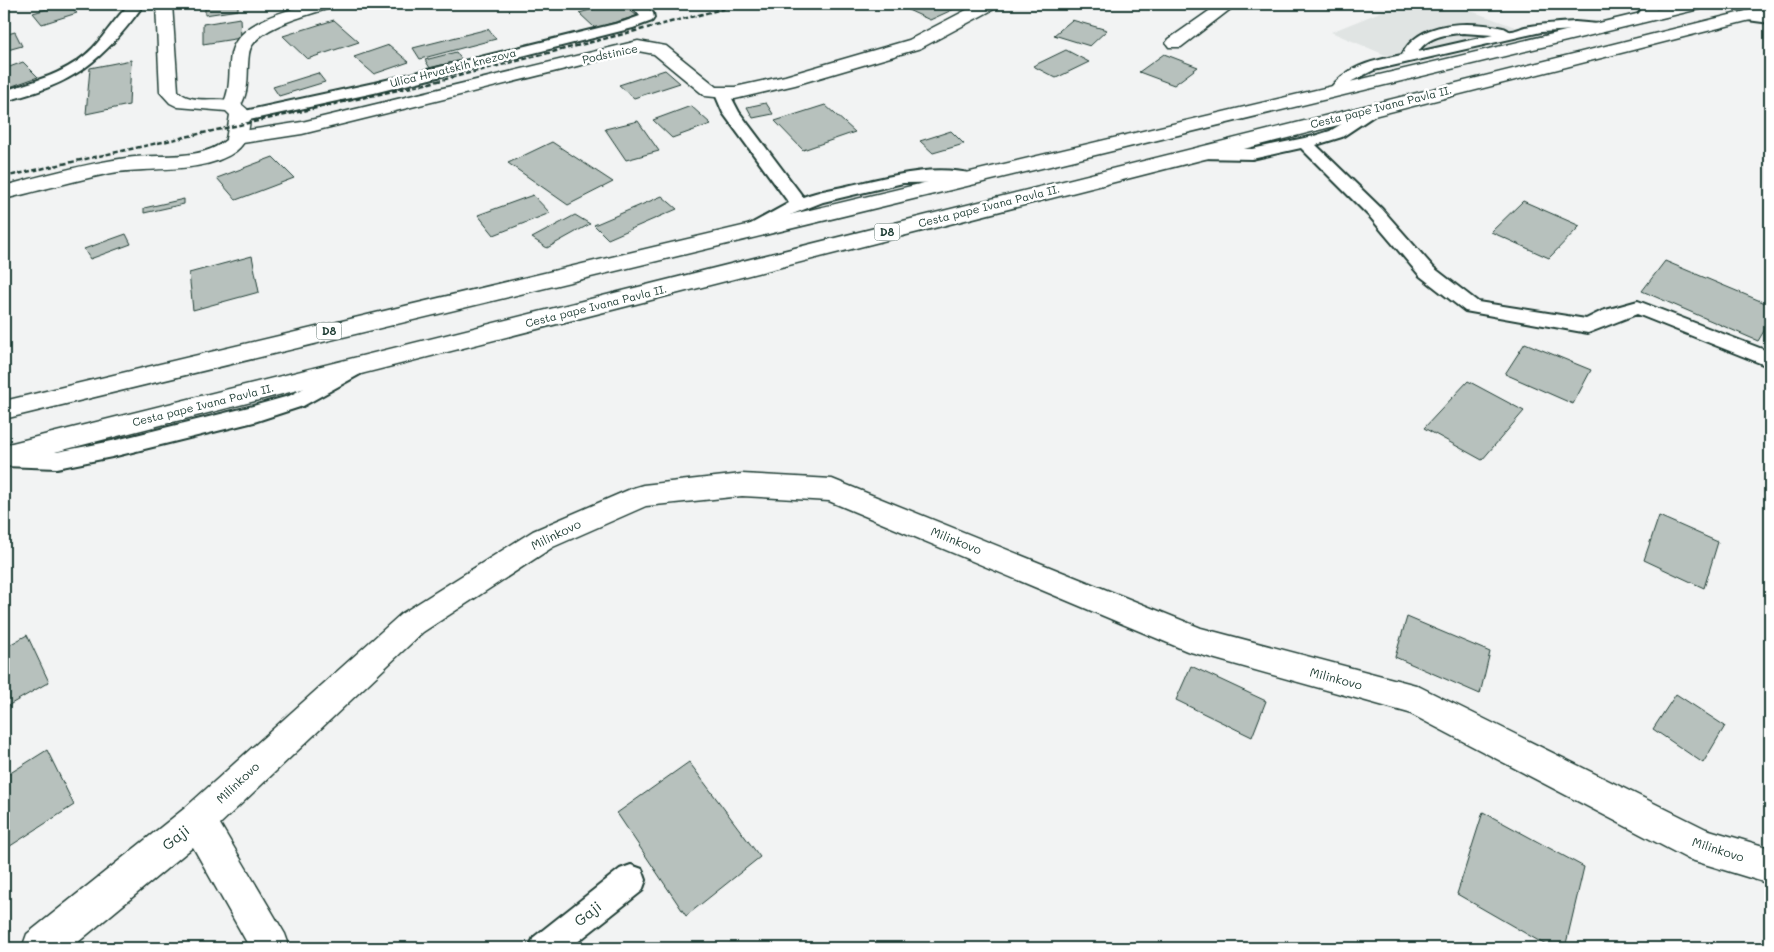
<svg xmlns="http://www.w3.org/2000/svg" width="1774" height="952" viewBox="0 0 1774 952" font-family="Mali,sans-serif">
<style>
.built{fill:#e0e4e3}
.building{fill:#b7c1bd;stroke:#1f3d34}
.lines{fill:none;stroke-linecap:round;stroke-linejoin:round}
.service-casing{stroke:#1f3d34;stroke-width:4}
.minor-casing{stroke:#1f3d34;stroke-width:3}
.tertiary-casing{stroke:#1f3d34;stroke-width:3}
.primary-casing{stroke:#1f3d34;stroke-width:3}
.service{fill:#fff;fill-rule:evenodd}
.minor{fill:#fff;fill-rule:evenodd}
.tertiary{fill:#fff;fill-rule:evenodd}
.primary{fill:#fff;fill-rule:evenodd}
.rail{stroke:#1f3d34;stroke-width:2.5;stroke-dasharray:5 2.5;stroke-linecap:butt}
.labels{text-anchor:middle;stroke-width:5;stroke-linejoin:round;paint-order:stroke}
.far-street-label{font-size:11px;fill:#1f3d34;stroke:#fff}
.shield{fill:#fff;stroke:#627771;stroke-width:1}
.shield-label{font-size:11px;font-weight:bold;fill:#1f3d34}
.street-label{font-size:12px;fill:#1f3d34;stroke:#fff}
.near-street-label{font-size:15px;fill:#1f3d34;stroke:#fff}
</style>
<rect width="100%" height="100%" fill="#f2f3f3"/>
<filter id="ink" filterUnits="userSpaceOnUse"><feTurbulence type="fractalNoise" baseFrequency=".02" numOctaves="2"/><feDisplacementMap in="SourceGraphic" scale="10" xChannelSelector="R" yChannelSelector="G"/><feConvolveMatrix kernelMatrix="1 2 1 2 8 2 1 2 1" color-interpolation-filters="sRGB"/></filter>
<g filter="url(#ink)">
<path class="built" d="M 1400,4 L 1452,4 L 1518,28 L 1390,57 L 1331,32 Z"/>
<path class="building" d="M 64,4 L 68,4 L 77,13 L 42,24 L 33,13 Z
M 205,4 L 238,4 L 238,10 L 205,15 Z
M 612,4 L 623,4 L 637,16 L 595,28 L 579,13 Z
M 895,4 L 965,4 L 930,20 Z
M 240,18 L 241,38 L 203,44 L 203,24 Z
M 334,20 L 359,42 L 307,59 L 283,36 Z
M 1072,20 L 1107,30 L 1090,46 L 1054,35 Z
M 488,29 L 496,39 L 420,59 L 413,48 Z
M 15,32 L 22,46 L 4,51 L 4,35 Z
M 389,45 L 409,62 L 374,74 L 354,57 Z
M 1066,50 L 1089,62 L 1056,78 L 1033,66 Z
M 456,52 L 462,60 L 430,68 L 425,60 Z
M 1164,54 L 1198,67 L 1174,85 L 1139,72 Z
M 131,60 L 129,105 L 86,114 L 90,68 Z
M 23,62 L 38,77 L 4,89 L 4,69 Z
M 665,70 L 680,83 L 634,98 L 619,85 Z
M 318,73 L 325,82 L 279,96 L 273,87 Z
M 766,103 L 773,114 L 753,118 L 747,107 Z
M 825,105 L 855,132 L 803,150 L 775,121 Z
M 691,106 L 711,124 L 672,138 L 653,120 Z
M 638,121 L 659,151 L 626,160 L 605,129 Z
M 951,131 L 964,144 L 933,153 L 920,141 Z
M 552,142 L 613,182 L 568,205 L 508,163 Z
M 273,157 L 294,178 L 236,200 L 217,178 Z
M 533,195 L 550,213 L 494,235 L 478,215 Z
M 662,196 L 677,209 L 608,239 L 594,225 Z
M 184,199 L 184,204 L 144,213 L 144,208 Z
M 1523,201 L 1580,226 L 1549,258 L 1491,232 Z
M 575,215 L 590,224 L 547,248 L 532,238 Z
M 126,234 L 131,244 L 90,259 L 84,249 Z
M 252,256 L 259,292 L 193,310 L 189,273 Z
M 1665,261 L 1770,305 L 1770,321 L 1758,341 L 1642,291 Z
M 1525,343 L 1591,370 L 1573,404 L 1505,374 Z
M 1468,381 L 1524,411 L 1482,460 L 1424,428 Z
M 1659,516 L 1718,542 L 1704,588 L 1644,560 Z
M 1407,617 L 1490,652 L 1480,694 L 1395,657 Z
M 27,635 L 49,682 L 4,708 L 4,648 Z
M 1191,666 L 1266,701 L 1252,737 L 1176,700 Z
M 1676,694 L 1725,726 L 1703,763 L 1653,729 Z
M 47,750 L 74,805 L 4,850 L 4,777 Z
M 689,762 L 760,857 L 686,916 L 617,813 Z
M 1483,812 L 1584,867 L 1565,948 L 1551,948 L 1457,894 Z"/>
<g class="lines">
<defs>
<path id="service" d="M 130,4 L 144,4 C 103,61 73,85 4,101 L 4,91 C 35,81 69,73 93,48 C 106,34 116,17 130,4 Z
M 630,4 L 644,4 L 653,13 L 654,18 L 652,21 L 633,28 L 374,93 L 240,122 L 232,117 L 240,112 L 374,83 L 623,22 L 640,16 Z
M 1646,4 L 1660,4 L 1648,20 L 1638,20 L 1636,17 Z
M 1745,12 L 1770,15 L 1770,23 L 1740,19 L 1738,16 Z
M 1575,22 L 1598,24 L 1605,28 L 1598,32 L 1575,30 L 1541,32 L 1374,70 L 1352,81 L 1342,93 L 1337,95 L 1329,90 C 1347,65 1374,61 1402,55 C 1419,20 1469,21 1503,28 C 1505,28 1507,30 1509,31 C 1513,32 1521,28 1525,27 C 1541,24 1558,23 1575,22 ZM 1463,33 L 1493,35 L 1418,52 C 1428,36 1446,34 1463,33 Z
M 723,89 L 728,91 L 739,112 L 803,197 C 818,191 835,189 851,185 C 891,176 933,164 973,174 L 975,178 L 973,182 L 903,183 L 823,202 L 790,215 L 761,233 L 749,233 L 746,229 L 749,225 L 789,203 L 723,113 L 715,94 Z
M 1376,103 L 1384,108 L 1381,111 L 1342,137 L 1316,145 L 1382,209 L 1434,268 L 1478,302 L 1586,319 L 1602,311 L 1638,301 L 1770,352 L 1770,367 L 1637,314 L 1588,333 L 1465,311 L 1420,276 L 1370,217 L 1301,148 L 1252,159 L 1199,158 L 1191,153 L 1199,148 L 1252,149 L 1314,136 L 1330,131 Z
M 357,360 L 364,362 L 367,367 L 364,372 L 303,406 L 254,422 L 112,457 L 57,468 L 4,466 L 4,450 L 57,452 L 112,441 L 253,406 L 289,396 Z
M 631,865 L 642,869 L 646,880 L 642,891 L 570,948 L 529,948 L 534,937 L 620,869 Z"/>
<path id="minor" d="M 309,4 L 332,4 L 330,8 C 309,15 252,28 249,54 C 246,75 251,91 238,110 L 224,110 L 222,106 C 232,88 228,73 231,54 C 237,22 284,12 309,4 Z
M 978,4 L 998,4 L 996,8 L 921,48 L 795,85 L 735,99 L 705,96 L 654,54 L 638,51 L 302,134 L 236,144 L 229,142 L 226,138 L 229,134 L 236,132 L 302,122 L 638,41 L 666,46 L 717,87 L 735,87 L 785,76 L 909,40 Z
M 1219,4 L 1237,4 L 1181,47 L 1169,47 L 1166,43 L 1169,39 Z
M 742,474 L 832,479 L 1201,628 L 1416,685 L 1706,829 L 1770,848 L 1770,884 L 1688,859 L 1409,713 L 1187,651 L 829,501 L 742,496 L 646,506 L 553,547 L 423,632 L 220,824 L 285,934 L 290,948 L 250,948 L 193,847 L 71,948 L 22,948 L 27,934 L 185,808 L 401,614 L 533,531 L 633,488 L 643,485 Z"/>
<path id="tertiary" d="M 156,4 L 172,4 L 178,91 C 197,110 232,87 250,113 C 250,127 248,142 236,151 C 203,175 151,166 112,173 C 75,180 40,191 4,199 L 4,186 C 44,175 85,164 126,158 C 158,153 200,162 226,140 L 230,115 L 226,111 L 178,107 L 170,103 L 160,92 Z"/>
<path id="primary" d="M 1679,4 L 1707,4 L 1705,8 L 1699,9 L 4,419 L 4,401 Z
M 1770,5 L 1770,15 L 4,465 L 4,445 Z"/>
</defs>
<use href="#service" class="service-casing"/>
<use href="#minor" class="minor-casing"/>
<use href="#tertiary" class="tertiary-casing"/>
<use href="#primary" class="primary-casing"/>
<use href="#service" class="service"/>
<use href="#minor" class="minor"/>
<use href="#tertiary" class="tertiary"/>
<use href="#primary" class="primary"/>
<path class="rail" d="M 4,177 L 434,82 L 742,4"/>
</g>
</g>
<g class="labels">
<g class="far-street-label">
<text transform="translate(610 54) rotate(-12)" y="4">Podstinice</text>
<text transform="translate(453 68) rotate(-14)" y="4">Ulica Hrvatskih knezova</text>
<text transform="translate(1381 107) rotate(-14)" y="4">Cesta pape Ivana Pavla II.</text>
<text transform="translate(989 206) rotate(-14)" y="4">Cesta pape Ivana Pavla II.</text>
<text transform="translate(596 306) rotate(-14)" y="4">Cesta pape Ivana Pavla II.</text>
<text transform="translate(203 405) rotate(-14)" y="4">Cesta pape Ivana Pavla II.</text>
</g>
<g class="shield">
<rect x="874.5" y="223.5" width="25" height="17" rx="4"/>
<rect x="316.5" y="322.5" width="25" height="17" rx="4"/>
</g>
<g class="shield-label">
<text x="887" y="236">D8</text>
<text x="329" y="335">D8</text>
</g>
<g class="street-label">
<text transform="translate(556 535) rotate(-26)" y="4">Milinkovo</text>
<text transform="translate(956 541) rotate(22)" y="4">Milinkovo</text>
<text transform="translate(1336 679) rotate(15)" y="4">Milinkovo</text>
<text transform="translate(238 783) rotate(-43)" y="4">Milinkovo</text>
<text transform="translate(1718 850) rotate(18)" y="4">Milinkovo</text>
</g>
<g class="near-street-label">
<text transform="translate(176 838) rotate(-39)" y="5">Gaji</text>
<text transform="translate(588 914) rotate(-39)" y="5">Gaji</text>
</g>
</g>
<rect width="1774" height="952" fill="none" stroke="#fff" stroke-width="20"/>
<rect x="10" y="10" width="1754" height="932" fill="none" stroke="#1f3d34" stroke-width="2" filter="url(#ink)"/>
</svg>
